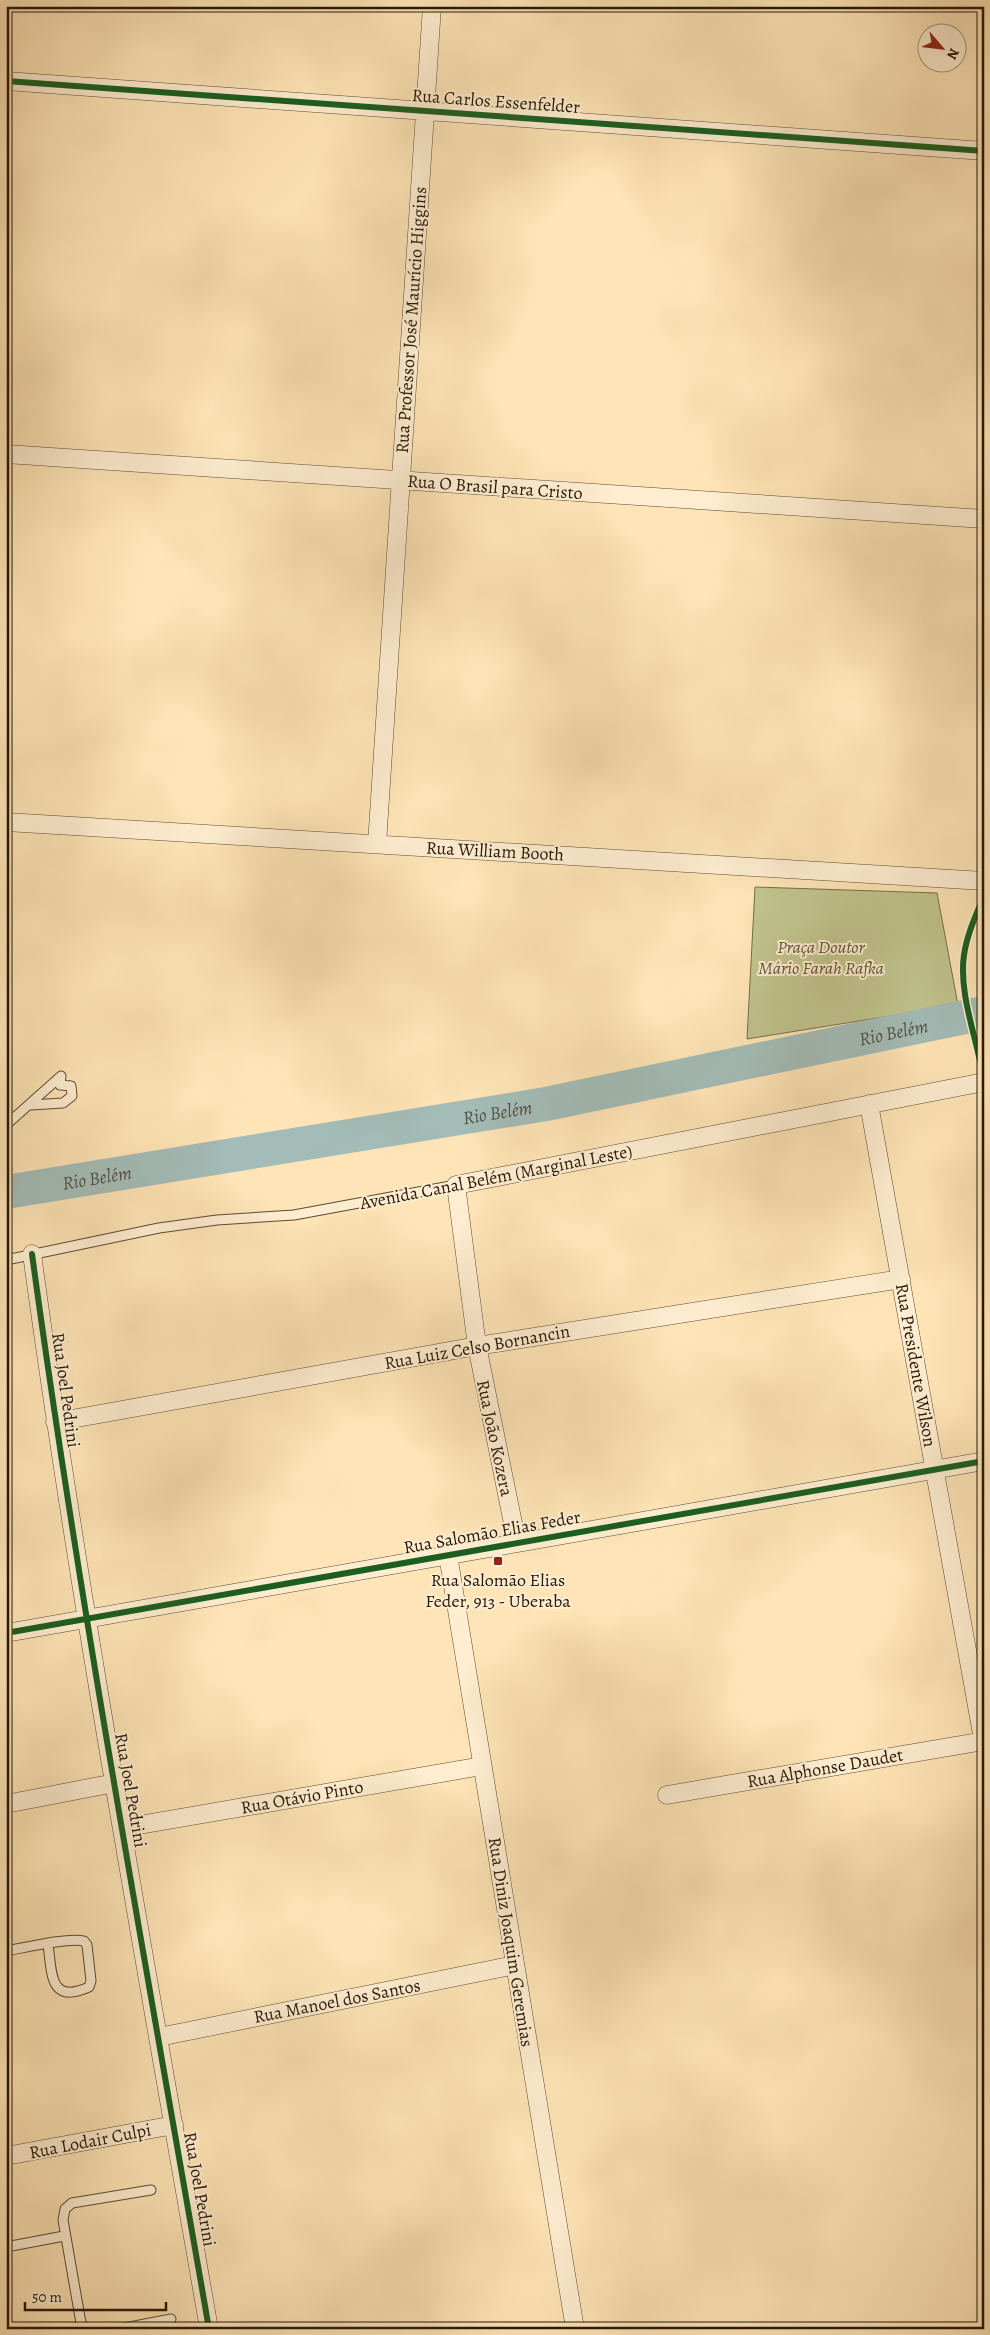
<svg xmlns="http://www.w3.org/2000/svg" width="990" height="2335" viewBox="0 0 990 2335" font-family="Alegreya,serif">
<style>
.green{fill:#c1c48d;stroke:#736e4b}
.lines{fill:none;stroke-linecap:round;stroke-linejoin:round}
.river{stroke:#a3bcb7;stroke-width:34}
.service-casing{stroke:#5b4b34;stroke-width:11}
.minor-casing{stroke:#5b4b34;stroke-width:19}
.path{stroke:#251809;stroke-width:3;stroke-dasharray:4 2.5;stroke-linecap:butt}
.service{stroke:#feedd0;stroke-width:9}
.minor{stroke:#feedd0;stroke-width:18}
.cycleway-casing{stroke:#feedd0;stroke-width:9}
.cycleway{stroke:#1b5e20;stroke-width:6}
.poi-dot{fill:#8f2418;stroke:#feedd0;stroke-width:2}
.labels{text-anchor:middle;stroke-width:4;stroke-linejoin:round;paint-order:stroke}
.street-label{font-size:18px;fill:#251809;stroke:#feedd0}
.park-label{font-size:18px;font-style:italic;fill:#5c5437;stroke:#feedd0}
.poi-label{font-size:18px;fill:#251809;stroke:#feedd0}
.water-label{font-size:19px;font-style:italic;fill:#515146;stroke:#feedd0}
</style>
<rect width="100%" height="100%" fill="#fee4b6"/>
<filter id="stains"><feTurbulence type="fractalNoise" baseFrequency=".004" numOctaves="4"/><feColorMatrix values="0 0 0 0 .2 0 0 0 0 .09 0 0 0 0 .02 0 0 0 .5 -.17"/></filter>
<radialGradient id="worn" r=".72"><stop offset=".6" stop-color="#630" stop-opacity="0"/><stop offset="1" stop-color="#630" stop-opacity=".3"/></radialGradient>
<path class="green" d="M 755,887 L 937,893 L 958,1005 L 747,1039 Z"/>
<g class="lines">
<path class="river" id="s1" d="M 6,1192 L 546,1104 L 984,1013"/>
<defs>
<path id="service" d="M 6,1125 L 61,1076 L 60,1085 L 71,1086 L 72,1096 L 63,1103 L 31,1105
M 6,1260 L 159,1228 L 217,1220 L 294,1215 L 456,1185
M 6,1951 C 24,1948 68,1937 84,1941 L 87,1945 L 91,1981 L 89,1987 C 49,2005 52,1973 48,1944
M 6,2247 L 64,2236
M 86,2329 L 81,2323 L 63,2220 L 65,2209 L 72,2203 L 151,2190
M 119,2329 L 171,2319"/>
<path id="minor" d="M 6,81 L 984,151
M 6,454 L 984,519
M 6,822 L 984,881
M 377,844 L 432,6
M 869,1104 L 984,1745
M 32,1254 C 81,1614 147,1971 209,2329
M 55,1422 L 477,1346 L 901,1279
M 517,1543 L 477,1346 L 456,1185 L 984,1082
M 448,1555 L 575,2329
M 6,1633 L 984,1461
M 667,1795 L 984,1741
M 6,1804 L 115,1783
M 122,1828 L 482,1766
M 159,2037 L 515,1965
M 6,2156 L 174,2125"/>
</defs>
<use href="#service" class="service-casing"/>
<use href="#minor" class="minor-casing"/>
<path class="path" d="M 977,1064 L 980,1061 C 973,1028 959,990 964,955 C 967,935 976,916 984,897"/>
<use href="#service" class="service"/>
<use href="#minor" class="minor"/>
<defs>
<path id="cycleway" d="M 6,81 L 984,151
M 980,1061 C 973,1028 959,989 964,955 C 967,934 976,915 984,896
M 32,1254 C 81,1614 147,1971 209,2329
M 6,1633 L 984,1461"/>
</defs>
<use href="#cycleway" class="cycleway-casing"/>
<use href="#cycleway" class="cycleway"/>
</g>
<rect class="poi-dot" x="493" y="1556" width="10" height="10" rx="2.5"/>
<g class="labels">
<g class="street-label">
<text transform="translate(496 101) rotate(4)" y="6">Rua Carlos Essenfelder</text>
<text transform="translate(411 320) rotate(-86)" y="6">Rua Professor José Maurício Higgins</text>
<text transform="translate(495 487) rotate(4)" y="6">Rua O Brasil para Cristo</text>
<text transform="translate(495 851) rotate(3)" y="6">Rua William Booth</text>
<text transform="translate(496 1177) rotate(-11)" y="6">Avenida Canal Belém (Marginal Leste)</text>
<text transform="translate(477 1347) rotate(-10)" y="6">Rua Luiz Celso Bornancin</text>
<text transform="translate(916 1365) rotate(80)" y="6">Rua Presidente Wilson</text>
<text transform="translate(66 1390) rotate(82)" y="6">Rua Joel Pedrini</text>
<text transform="translate(495 1438) rotate(78)" y="6">Rua João Kozera</text>
<text transform="translate(492 1532) rotate(-10)" y="6">Rua Salomão Elias Feder</text>
<text transform="translate(825 1768) rotate(-10)" y="6">Rua Alphonse Daudet</text>
<text transform="translate(131 1790) rotate(80)" y="6">Rua Joel Pedrini</text>
<text transform="translate(302 1797) rotate(-10)" y="6">Rua Otávio Pinto</text>
<text transform="translate(511 1942) rotate(81)" y="6">Rua Diniz Joaquim Geremias</text>
<text transform="translate(337 2001) rotate(-11)" y="6">Rua Manoel dos Santos</text>
<text transform="translate(90 2141) rotate(-11)" y="6">Rua Lodair Culpi</text>
<text transform="translate(200 2189) rotate(80)" y="6">Rua Joel Pedrini</text>
</g>
<g class="park-label">
<text x="821" y="953">Praça Doutor<tspan x="821" dy="21">Mário Farah Rafka</tspan></text>
</g>
<g class="poi-label">
<text x="498" y="1586">Rua Salomão Elias<tspan x="498" dy="21">Feder, 913 - Uberaba</tspan></text>
</g>
<g class="water-label">
<text dy="7" stroke="none"><textPath href="#s1" startOffset="902">Rio Belém</textPath></text>
<text dy="7" stroke="none"><textPath href="#s1" startOffset="498">Rio Belém</textPath></text>
<text dy="7" stroke="none"><textPath href="#s1" startOffset="92">Rio Belém</textPath></text>
</g>
</g>
<rect width="990" height="2335" fill="none" stroke="#fee4b6" stroke-width="25"/>
<rect x="8" y="8" width="975" height="2320" fill="none" stroke="#251809" stroke-width="2.5"/>
<rect x="12" y="12" width="965" height="2310" fill="none" stroke="#251809"/>
<g transform="translate(942 48) rotate(118)"><circle r="24" fill="#feedd0" stroke="#a79880"/>
<path d="M0-4L9 19L0 12L-9 19Z" fill="#8f2418"/>
<text y="-8" font-size="14" font-weight="bold" text-anchor="middle" fill="#251809">N</text>
</g>
<path d="M25 2302v8h141v-8" fill="none" stroke="#251809" stroke-width="2.5"/>
<text x="32" y="2302" font-size="15" fill="#251809" stroke="#feedd0" stroke-width="4" paint-order="stroke">50 m</text>
<rect width="100%" height="100%" filter="url(#stains)"/>
<rect width="100%" height="100%" fill="url(#worn)"/>
</svg>
